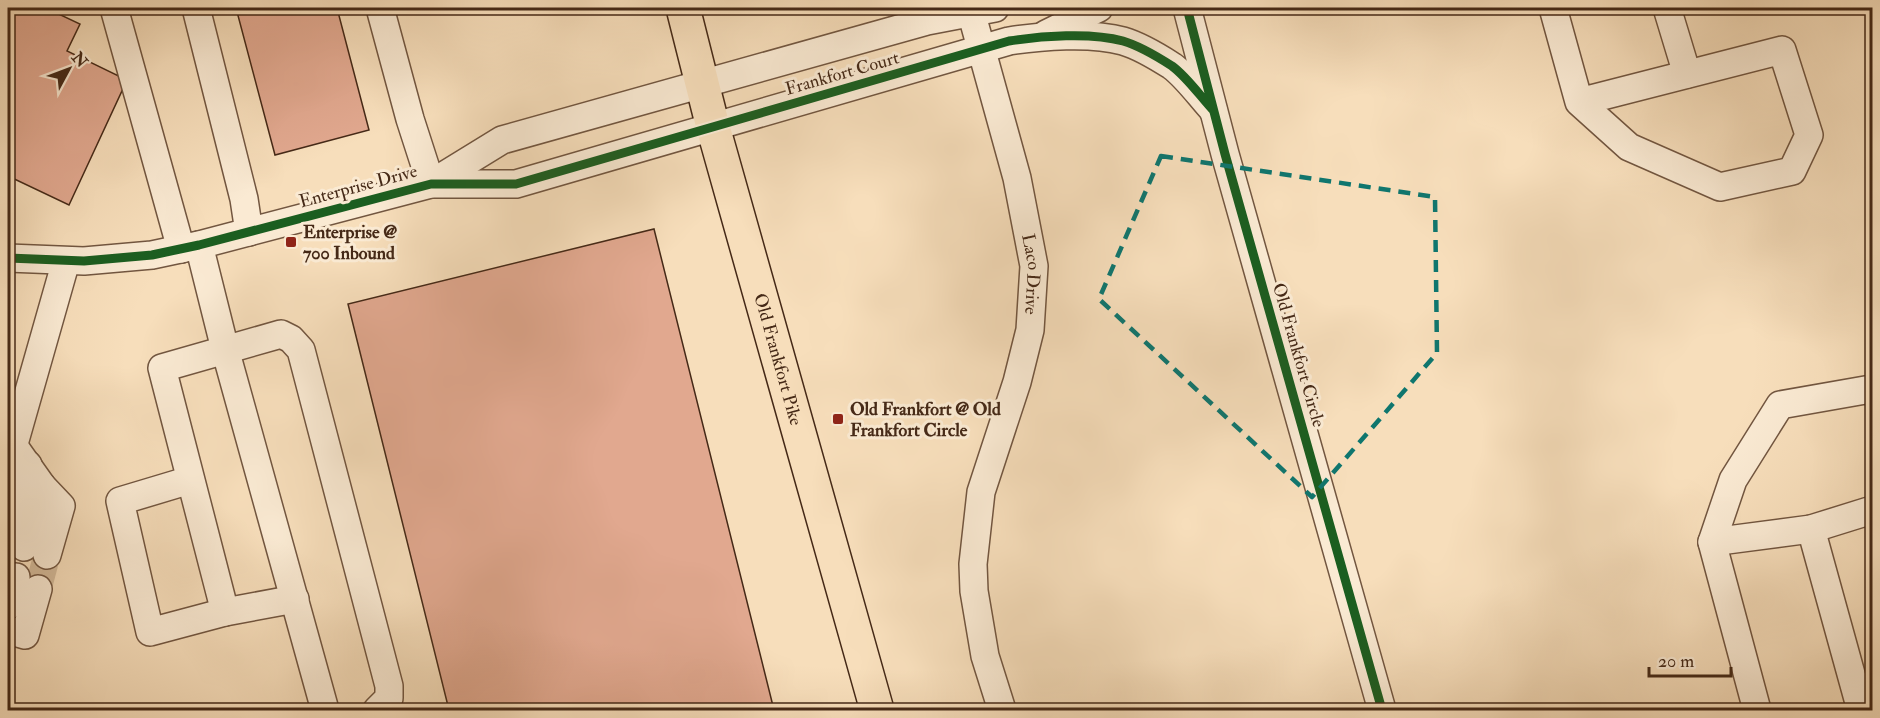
<svg xmlns="http://www.w3.org/2000/svg" width="1880" height="718" viewBox="0 0 1880 718" font-family="'IM FELL Double Pica',serif">
<style>
.building{fill:#e1a88f;stroke:#452917;stroke-width:1.5}
.lines{fill:none;stroke-linecap:round;stroke-linejoin:round}
.minor-tunnel{stroke:#d3ba9a;stroke-width:27;stroke-dasharray:27 14;stroke-linecap:butt}
.minor-casing{stroke:#725640;stroke-width:30}
.major-casing{stroke:#452917;stroke-width:36}
.minor{stroke:#faead3;stroke-width:27}
.major{stroke:#f7debb;stroke-width:33}
.cycleway-casing{stroke:#faead3;stroke-width:13}
.cycleway{stroke:#1b5e20;stroke-width:9}
.marked{fill:none;stroke:#0f766e;stroke-width:4.5;stroke-dasharray:12 8;stroke-linejoin:round}
.poi-dot{fill:#8f2418;stroke:#faead3;stroke-width:2}
.labels{text-anchor:middle;stroke-width:6;stroke-linejoin:round;paint-order:stroke}
.street-label{font-size:18px;fill:#452917;stroke:#faead3}
.poi-label{font-size:18px;font-weight:bold;fill:#452917;stroke:#faead3;text-anchor:start}
</style>
<rect width="100%" height="100%" fill="#f7debb"/>
<filter id="stains"><feTurbulence type="fractalNoise" baseFrequency=".00333" numOctaves="4"/><feColorMatrix values="0 0 0 0 .2 0 0 0 0 .09 0 0 0 0 .02 0 0 0 .5 -.17"/></filter>
<radialGradient id="worn" r=".72"><stop offset=".6" stop-color="#630" stop-opacity="0"/><stop offset="1" stop-color="#630" stop-opacity=".3"/></radialGradient>
<path class="building" d="M 8,8 L 46,8 L 80,24 L 67,51 L 127,80 L 69,205 L 8,176 Z
M 236,8 L 337,8 L 369,130 L 275,155 Z
M 654,229 L 774,710 L 449,710 L 348,304 Z"/>
<g class="lines">
<path class="minor-tunnel" d="M 38,589 L 47,555"/>
<defs>
<g id="minor">
<path d="M 114,8 L 181,249"/>
<path d="M 196,8 L 244,199 L 249,232"/>
<path d="M 380,8 L 410,119 L 431,184"/>
<path id="s1" d="M 970,8 L 1017,178 L 1034,266 L 1030,330 L 1017,382 L 981,492 L 973,564 L 974,591 L 985,656 L 1002,710"/>
<path d="M 1187,8 L 1225,154 L 1382,710"/>
<path d="M 1553,8 L 1579,102 L 1629,147 L 1720,187 L 1792,171 L 1809,135 L 1782,50 L 1579,102"/>
<path d="M 1667,8 L 1687,74"/>
<path d="M 1046,34 L 1099,8"/>
<path d="M 432,183 L 502,140 L 927,21 L 995,8"/>
<path d="M 199,245 L 225,349 L 325,710"/>
<path d="M 8,258 L 84,261 L 152,255 L 199,245 L 431,184 L 516,184 L 1009,41 C 1041,36 1091,32 1123,41 C 1140,46 1158,57 1172,66 C 1187,77 1200,96 1213,110"/>
<path d="M 8,443 L 13,445 L 42,486 L 61,506 L 47,555"/>
<path d="M 8,465 L 66,261"/>
<path d="M 190,480 L 120,501 L 150,632 L 225,612"/>
<path d="M 1811,529 L 1861,710"/>
<path d="M 8,537 L 28,465"/>
<path d="M 1712,542 L 1811,529 L 1872,510"/>
<path d="M 24,547 L 42,486"/>
<path d="M 295,599 L 225,612 L 162,368 L 281,334 L 291,339 L 301,350 L 389,686 L 389,698 L 377,710"/>
<path d="M 8,606 L 16,577"/>
<path d="M 8,630 L 25,635 L 38,589"/>
<path d="M 1757,710 L 1712,542 L 1733,480 L 1780,405 L 1871,389 L 1872,392"/>
</g>
<g id="major">
<path id="s2" d="M 683,8 L 713,127 L 877,710"/>
</g>
</defs>
<use href="#minor" class="minor-casing"/>
<use href="#major" class="major-casing"/>
<use href="#minor" class="minor"/>
<use href="#major" class="major"/>
<defs>
<path id="cycleway" d="M 1187,8 L 1225,154 L 1382,710
M 8,258 L 84,261 L 152,255 L 199,245 L 431,184 L 516,184 L 1009,41 C 1041,36 1091,32 1123,41 C 1140,46 1158,57 1172,66 C 1187,77 1200,96 1213,110"/>
</defs>
<use href="#cycleway" class="cycleway-casing"/>
<use href="#cycleway" class="cycleway"/>
</g>
<path class="marked" d="M 1161,156 L 1435,197 L 1437,353 L 1312,497 L 1099,299 Z"/>
<g class="poi-dot">
<rect x="285" y="236" width="12" height="12" rx="3"/>
<rect x="832" y="413" width="12" height="12" rx="3"/>
</g>
<g class="labels">
<g class="street-label">
<text transform="translate(842 73) rotate(-16)" y="6">Frankfort Court</text>
<text transform="translate(358 186) rotate(-15)" y="6">Enterprise Drive</text>
<text dy="6" stroke="none"><textPath href="#s1" startOffset="274">Laco Drive</textPath></text>
<text transform="translate(1299 355) rotate(74)" y="6">Old Frankfort Circle</text>
<text dy="6" stroke="none"><textPath href="#s2" startOffset="364">Old Frankfort Pike</textPath></text>
</g>
<g class="poi-label">
<text x="303" y="238">Enterprise @<tspan x="303" dy="21">700 Inbound</tspan></text>
<text x="850" y="415">Old Frankfort @ Old<tspan x="850" dy="21">Frankfort Circle</tspan></text>
</g>
</g>
<rect width="1880" height="718" fill="none" stroke="#f7debb" stroke-width="30"/>
<rect x="9" y="9" width="1862" height="700" fill="none" stroke="#452917" stroke-width="3"/>
<rect x="15" y="15" width="1850" height="688" fill="none" stroke="#452917" stroke-width="1.5"/>
<g transform="translate(69 69) rotate(49)" stroke="#faead3" stroke-width="4.5" paint-order="stroke">
<path d="M0-4.5L10 22L0 15L-10 22Z" fill="#452917"/>
<text y="-9" font-size="16" font-weight="bold" text-anchor="middle" fill="#452917">N</text>
</g>
<path d="M1649 667v9h82v-9" fill="none" stroke="#452917" stroke-width="3"/>
<text x="1658" y="667" font-size="18" fill="#452917" stroke="#faead3" stroke-width="4.5" paint-order="stroke">20 m</text>
<rect width="100%" height="100%" filter="url(#stains)"/>
<rect width="100%" height="100%" fill="url(#worn)"/>
</svg>
